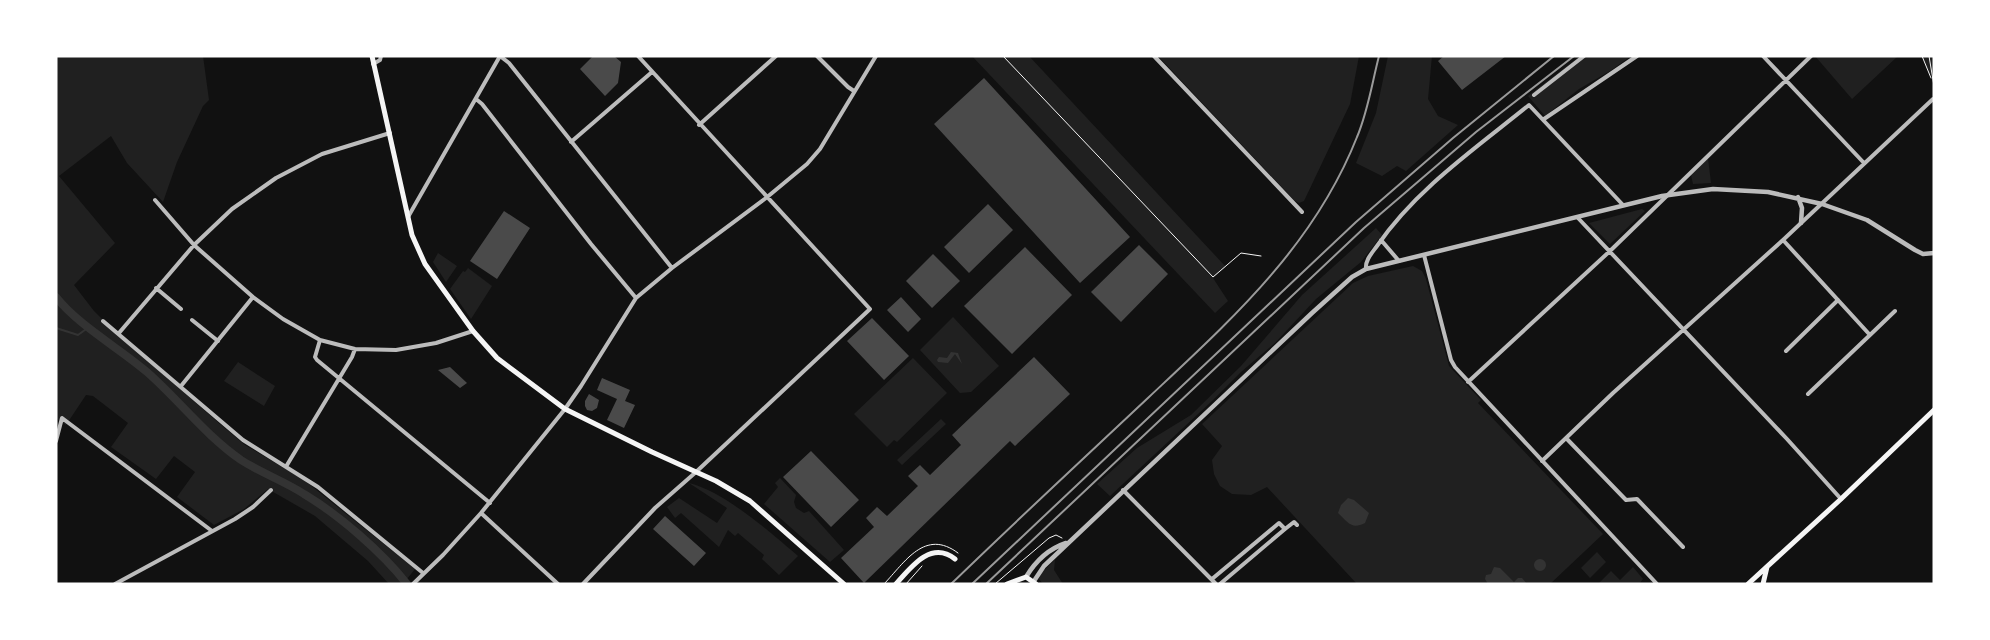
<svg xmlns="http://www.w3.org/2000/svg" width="1990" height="640" viewBox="0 0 1990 640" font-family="Bitter,serif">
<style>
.green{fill:#202020}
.water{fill:#333}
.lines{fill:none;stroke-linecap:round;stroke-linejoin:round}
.stream{stroke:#333;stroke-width:2}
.canal{stroke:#333;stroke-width:8}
.building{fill:#4a4a4a}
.path{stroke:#f5f5f5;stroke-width:1}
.minor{stroke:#bcbcbc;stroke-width:4}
.tertiary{stroke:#bcbcbc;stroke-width:4.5}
.secondary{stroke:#f5f5f5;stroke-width:5}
.rail{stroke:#9a9a9a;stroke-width:2}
</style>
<rect width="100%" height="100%" fill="#111"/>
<path class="green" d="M 56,56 L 203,56 L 209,100 L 203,106 L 177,162 L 163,202 L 127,163 L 111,136 L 59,176 L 115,243 L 74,285 L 94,311 L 117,334 L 220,424 L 245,445 L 304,480 L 415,569 L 403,584 L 389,584 L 368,561 L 315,516 L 268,489 L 244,509 L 214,525 L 177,497 L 195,472 L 174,456 L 156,479 L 111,447 L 128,423 L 93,396 L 86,395 L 66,425 L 56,418 Z
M 972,56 L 1029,56 L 1226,267 L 1213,278 L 1228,301 L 1215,313 Z
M 1158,56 L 1359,56 L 1350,104 L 1304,201 L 1299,203 L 1295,201 Z
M 1388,56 L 1432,56 L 1428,99 L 1438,116 L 1458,125 L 1406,171 L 1397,166 L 1382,176 L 1356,163 L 1376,113 Z
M 1580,56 L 1631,56 L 1610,71 L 1579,89 L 1545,116 L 1528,96 Z
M 1815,56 L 1898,56 L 1852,99 Z
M 1922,56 L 1934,56 L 1934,75 L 1929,74 Z
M 1708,158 L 1711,183 L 1693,184 L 1691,175 Z
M 1642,209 L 1645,211 L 1610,244 L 1589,223 Z
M 1376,228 L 1382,235 L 1361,262 L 1316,299 L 1275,343 L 1241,372 L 1212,401 L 1110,496 L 1097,484 L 1137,448 L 1191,415 L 1241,366 L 1302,295 Z
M 438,253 L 457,266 L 446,282 L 433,262 Z
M 1413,266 L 1422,271 L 1426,279 L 1449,366 L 1481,400 L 1478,403 L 1603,534 L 1550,584 L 1357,584 L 1267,487 L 1251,495 L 1232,494 L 1220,486 L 1214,474 L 1212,460 L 1222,446 L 1202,424 L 1353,283 L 1368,276 Z
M 468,268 L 492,286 L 471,319 L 450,289 L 463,271 L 465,272 Z
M 953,317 L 999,366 L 971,392 L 960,393 L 920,350 Z
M 913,358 L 947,393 L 897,442 L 894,440 L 887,447 L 854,414 Z
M 238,362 L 275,386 L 264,406 L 224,381 Z
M 941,419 L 946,424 L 902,465 L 897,460 Z
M 780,478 L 796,495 L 794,502 L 796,508 L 804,513 L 809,511 L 844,550 L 830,562 L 764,504 L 778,487 L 775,483 Z
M 689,483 C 725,492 770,532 798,556 L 779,575 L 762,559 L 764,555 L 738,533 L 735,536 L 728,530 L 719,547 L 681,513 L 675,518 L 667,507 L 679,498 L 717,523 L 727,508 Z
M 1597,552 L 1606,562 L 1590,578 L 1581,568 Z
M 1055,560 L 1054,570 L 1063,584 L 1043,584 L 1039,579 L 1041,573 Z
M 1633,567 L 1643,579 L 1639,584 L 1598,584 L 1611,571 L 1620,580 Z"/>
<path class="water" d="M 951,352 L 958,353 L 962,364 L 955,354 L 948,363 L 938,362 L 937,360 L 939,357 L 947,358 Z
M 1348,498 L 1354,500 L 1369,513 L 1365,523 C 1351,530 1348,522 1338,513 L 1341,505 Z
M1534 565a6 6 0 1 1 12 0a6 6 0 1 1-12 0Z
M 1494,567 L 1500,568 L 1514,582 L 1518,578 L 1522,578 L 1527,584 L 1488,584 L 1485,579 L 1486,575 L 1491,574 Z"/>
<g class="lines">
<path class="stream" d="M 56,328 L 78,335 L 89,327"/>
<path class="canal" d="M 56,297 C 78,325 119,348 147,372 C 179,400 205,435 241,460 C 261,473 284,481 304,494 C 339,515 382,552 407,584"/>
</g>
<path class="building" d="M 593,56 L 614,56 L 621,62 L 618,83 L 605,96 L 580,69 Z
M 1444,56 L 1506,56 L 1462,90 L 1438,61 Z
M 984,78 L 1130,237 L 1080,283 L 934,124 Z
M 988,204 L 1013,230 L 969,273 L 944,247 Z
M 504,211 L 530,228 L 497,279 L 470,261 Z
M 1139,245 L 1168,274 L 1121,322 L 1091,292 Z
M 1025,247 L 1072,295 L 1012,354 L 964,306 Z
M 933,254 L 960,281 L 932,308 L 906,281 Z
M 901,297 L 921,319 L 908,332 L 887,310 Z
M 872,318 L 909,356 L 884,380 L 847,341 Z
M 1034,357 L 1070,394 L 1015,446 L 1010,441 L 864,583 L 841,558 L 874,527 L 866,518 L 877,507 L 887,516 L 918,486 L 908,476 L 920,465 L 930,475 L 961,445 L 952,435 Z
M 450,367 L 467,383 L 460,388 L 438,370 Z
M 602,378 L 630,390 L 625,401 L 635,405 L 624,428 L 607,420 L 617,399 L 597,390 Z
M 589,394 L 599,400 L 597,408 L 592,411 L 587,410 L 585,406 L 585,401 Z
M 811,451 L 859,500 L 831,527 L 783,477 Z
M 665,516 L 706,553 L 694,566 L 653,529 Z"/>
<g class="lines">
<path class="path" d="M 1003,56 L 1213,277 L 1241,253 L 1261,256
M 1922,56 L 1931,78
M 1929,56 L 1934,86
M 884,584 C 905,562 925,528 958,553
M 906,584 L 922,566
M 995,584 L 1049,538 L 1056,535 L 1062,538"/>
<path class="minor" d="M 500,56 L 509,63 L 672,268
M 817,56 L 848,87 L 854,91
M 1154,56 L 1302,212
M 1763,56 L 1864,163
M 373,64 L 380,60 L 381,56
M 1534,95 L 1584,56
M 476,99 L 482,104 L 591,244 L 636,298
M 1544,119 L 1637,56
M 699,125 L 776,56
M 571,142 L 652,72
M 155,200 L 194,245 L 253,297 L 283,319 L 320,340 L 355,349 L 396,350 L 436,343 L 473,331
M 408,217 L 500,56
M 1578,218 L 1787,439 L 1841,499
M 1381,240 L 1399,261
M 1783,240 L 1870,335 L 1808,394
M 1424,255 L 1451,360 L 1455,367 L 1657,584
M 1366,269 C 1365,260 1372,253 1377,246 C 1416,189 1476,148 1529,105 L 1623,205
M 156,288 L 181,309
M 192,320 L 218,341
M 103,321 L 243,440 L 318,487 L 423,573
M 119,333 L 194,245 L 232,209 L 276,178 L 322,154 L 390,133
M 1870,335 L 1895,311
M 320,340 L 315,357 L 317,360 L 490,503
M 1786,351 L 1838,300
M 1468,382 L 1610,251 L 1811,56
M 181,386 L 253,297
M 1566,438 L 1626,500 L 1637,499 L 1683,547
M 56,441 L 62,418 L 212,531
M 1542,461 L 1613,393 L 1783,240 L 1933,99
M 287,465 L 352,357 L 355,349
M 1123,490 L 1216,584
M 481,513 L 558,584
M 1285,529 L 1294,522 L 1297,525
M 1212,579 L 1279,523 L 1285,529 L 1220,584
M 115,584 L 235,519 L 253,507 L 271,490
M 413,584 L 443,555 L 481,513 L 565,409 L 581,386 L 636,298 L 672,268 L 766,198 L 807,164 L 820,149 L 876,56
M 583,584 L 655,508 L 696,472 L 870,309 L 638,56"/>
<path class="tertiary" d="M 1798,197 L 1802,208 L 1801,223
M 1026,577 C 1035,562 1048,549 1066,543
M 1034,581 L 1044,566 L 1312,313 L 1352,277 L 1366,269 L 1662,196 L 1713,189 L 1768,192 L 1822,204 L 1867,220 L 1915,250 L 1923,254 L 1934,253"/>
<path class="secondary" d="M 372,56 L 412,235 L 425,264 L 473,331 L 497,358 L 565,409 L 652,452 L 716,481 L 750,501 L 844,584
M 896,584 C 911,567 931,540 955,559
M 1007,584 L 1026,577 L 1036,584
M 1748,584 L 1841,499 L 1934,410
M 1763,584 L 1767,567"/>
<path class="rail" d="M 951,584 C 1016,521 1083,459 1149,397 C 1232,319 1314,246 1357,137 C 1368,111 1372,83 1379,56
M 972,584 L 1356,222 L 1453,138 L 1554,56
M 986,584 L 1364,228 L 1476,132 L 1574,56"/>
</g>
<rect width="1990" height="640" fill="none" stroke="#ffffff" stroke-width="115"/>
</svg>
